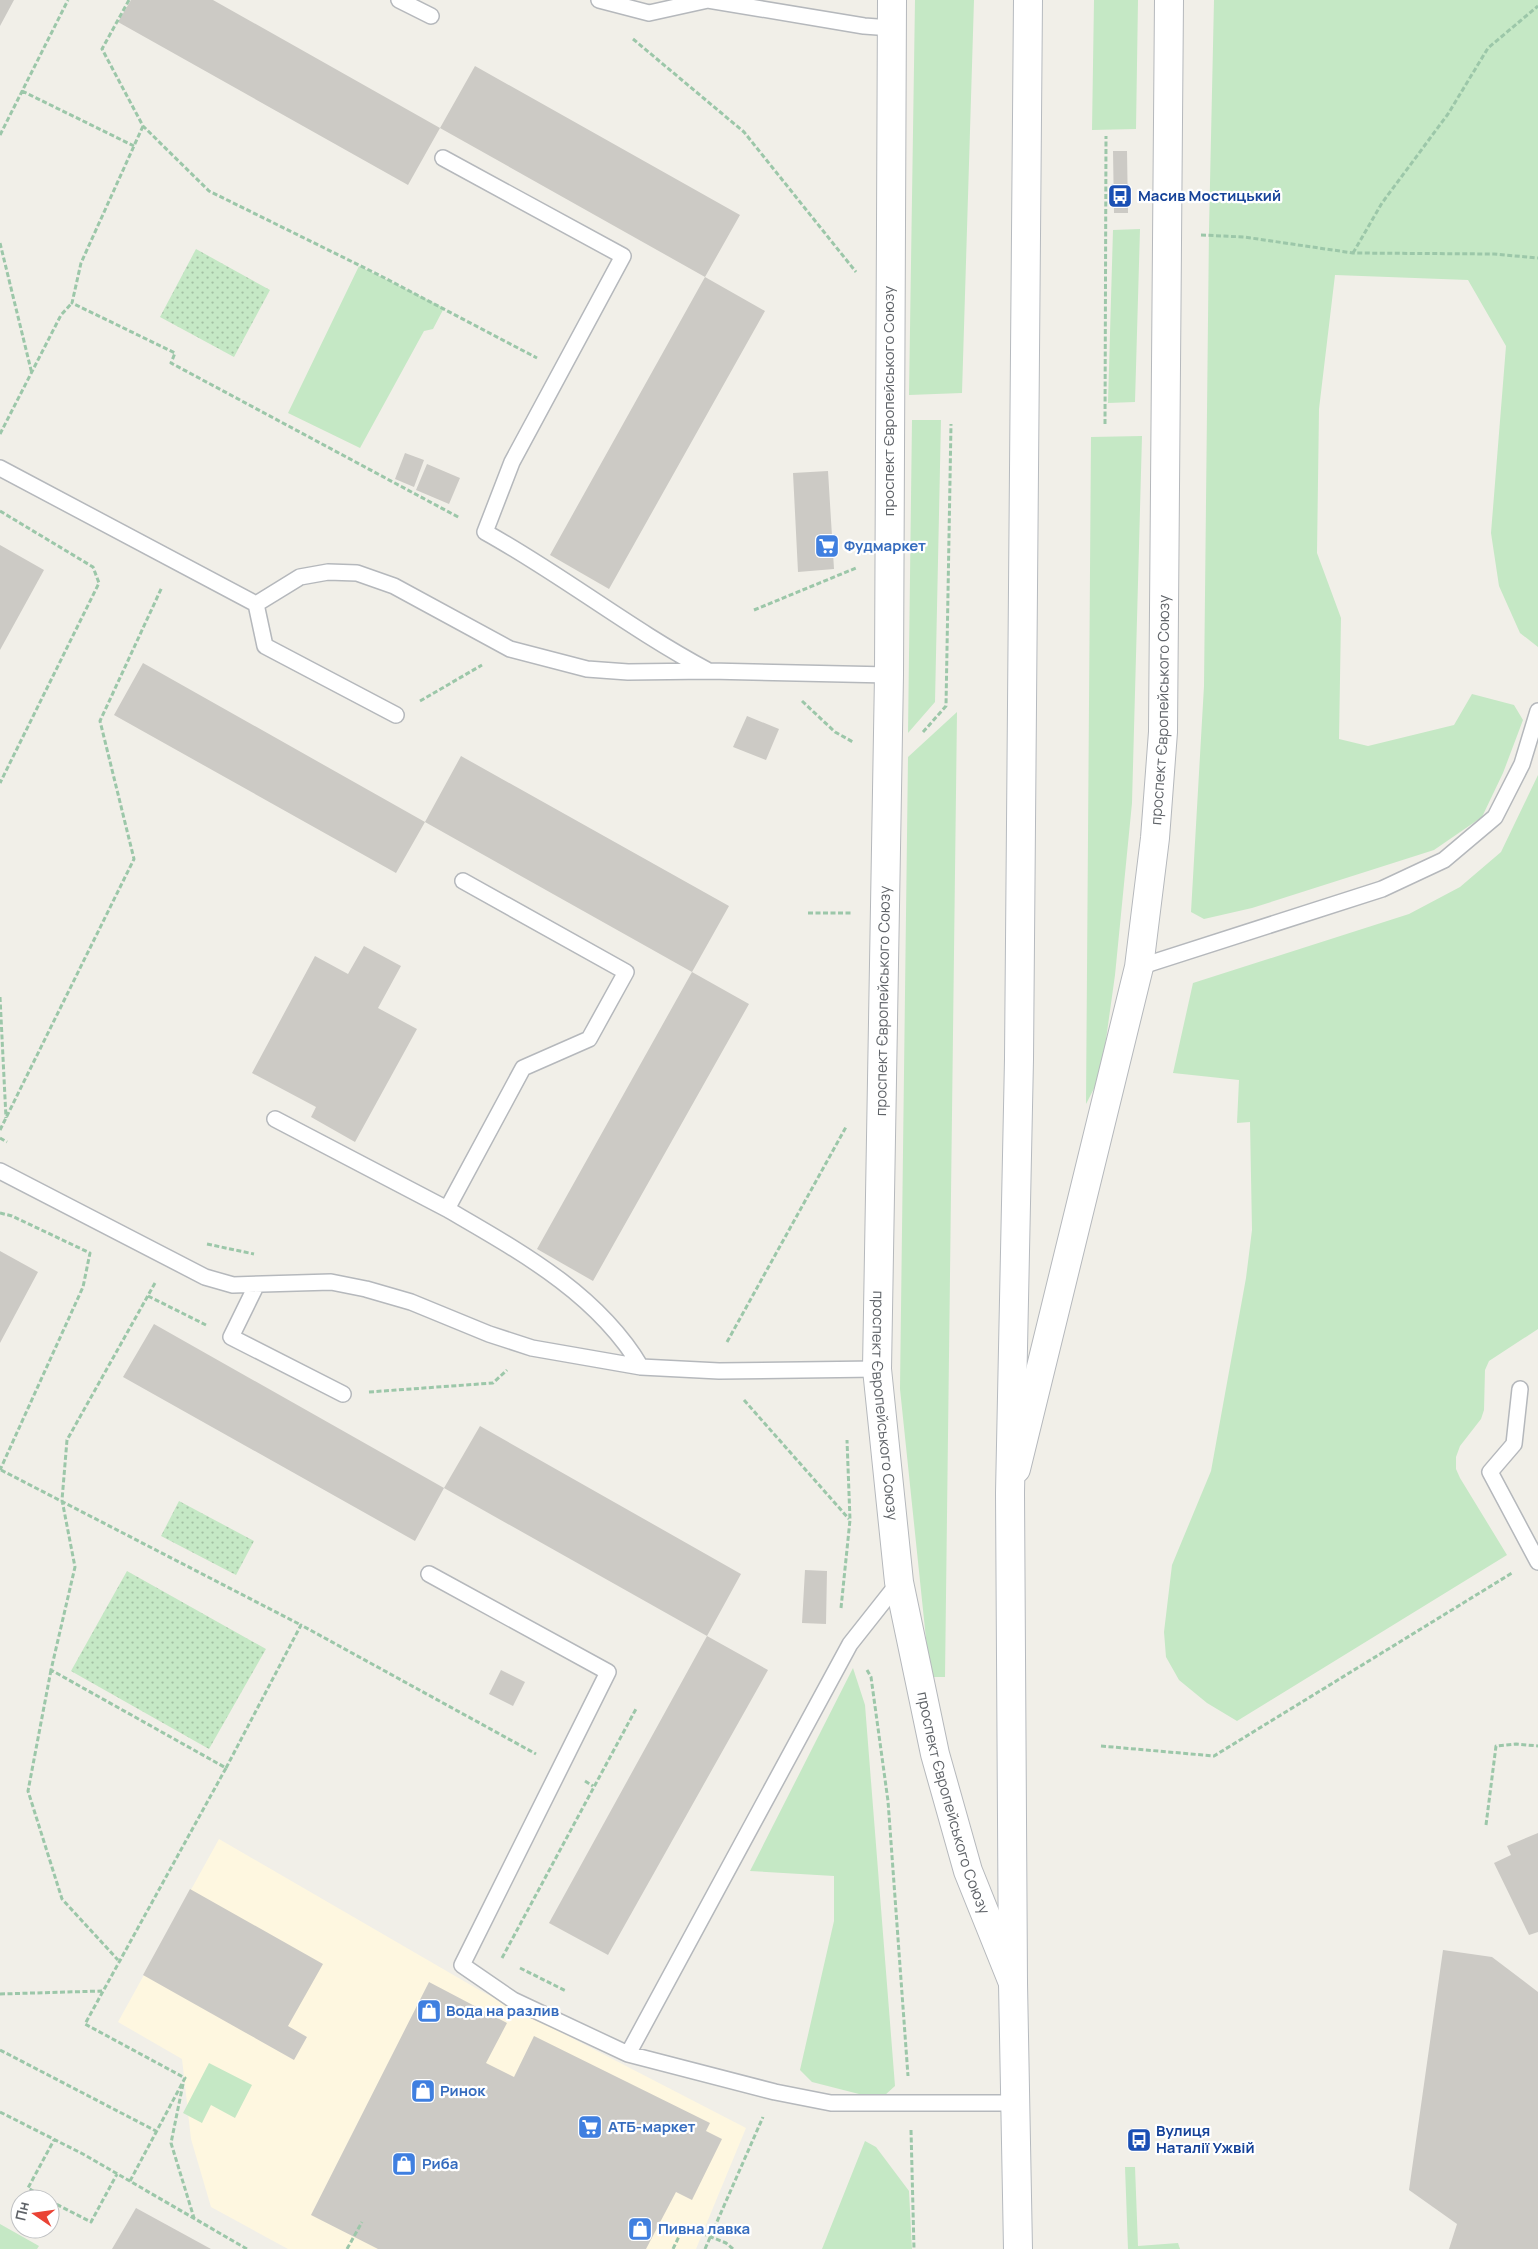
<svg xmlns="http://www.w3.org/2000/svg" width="1538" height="2249" viewBox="0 0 1538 2249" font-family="Manrope,sans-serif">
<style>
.commercial{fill:#fef7e0}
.green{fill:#c5e8c5}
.park{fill:url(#park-dots)}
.building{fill:#cccac5}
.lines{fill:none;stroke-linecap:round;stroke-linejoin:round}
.lane-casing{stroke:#b5b8bc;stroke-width:18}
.street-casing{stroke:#b5b8bc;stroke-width:30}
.secondary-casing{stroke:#b6babf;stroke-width:30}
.path{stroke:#9cc7a9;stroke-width:3;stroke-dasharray:5 2.5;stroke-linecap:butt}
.lane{stroke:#fff;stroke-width:15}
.street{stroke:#fff;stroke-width:28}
.secondary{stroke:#fff;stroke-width:28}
.labels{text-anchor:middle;stroke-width:4.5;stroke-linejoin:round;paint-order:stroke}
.transit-label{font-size:15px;font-weight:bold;fill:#164399;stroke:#fff;text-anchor:start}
.street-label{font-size:15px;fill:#5f6368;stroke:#fff}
.shop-label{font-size:15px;font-weight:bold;fill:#366cbe;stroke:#fff;text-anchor:start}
</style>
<defs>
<pattern id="park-dots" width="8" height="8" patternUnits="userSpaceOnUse" patternTransform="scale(1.25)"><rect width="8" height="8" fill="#c5e8c5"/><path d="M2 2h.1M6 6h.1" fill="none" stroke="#a3c0a4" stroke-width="1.8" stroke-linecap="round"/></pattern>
</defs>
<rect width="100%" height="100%" fill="#f1efe8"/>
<path class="commercial" d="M 219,1839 L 481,1991 L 746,2128 L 696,2249 L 288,2249 L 211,2207 L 191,2139 L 182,2059 L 118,2022 Z"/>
<path class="green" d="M 915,0 L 974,0 L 962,393 L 909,395 Z
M 1094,0 L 1138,0 L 1136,129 L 1092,130 Z
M 1214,0 L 1538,0 L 1538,647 L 1520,633 L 1499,586 L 1491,533 L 1506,346 L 1468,280 L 1335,275 L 1319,409 L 1317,553 L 1341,618 L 1339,739 L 1368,746 L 1454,725 L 1472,694 L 1514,705 L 1523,720 L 1503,773 L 1482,817 L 1434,850 L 1252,908 L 1204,919 L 1191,912 L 1204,686 L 1209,229 Z
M 1140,229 L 1135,402 L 1108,403 L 1113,230 Z
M 359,266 L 444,308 L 433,329 L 424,331 L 360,448 L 288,413 Z
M 912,420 L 941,420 L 935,702 L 908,733 Z
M 1142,436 L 1132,803 L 1115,975 L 1101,1075 L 1086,1104 L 1091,437 Z
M 957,712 L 945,1677 L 930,1677 L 900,1389 L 908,757 Z
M 1538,775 L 1538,1329 L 1489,1361 L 1485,1370 L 1484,1410 L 1481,1419 L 1460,1446 L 1456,1457 L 1456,1469 L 1460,1478 L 1507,1555 L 1237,1721 L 1207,1703 L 1179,1680 L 1166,1657 L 1164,1632 L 1172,1565 L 1211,1471 L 1246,1278 L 1252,1230 L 1250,1122 L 1237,1123 L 1239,1080 L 1173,1073 L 1193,983 L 1409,914 L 1460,887 L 1501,852 Z
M 853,1668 L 865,1705 L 895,2086 L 885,2095 L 859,2094 L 812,2082 L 800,2070 L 834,1921 L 834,1876 L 750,1871 Z
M 209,2063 L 252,2085 L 235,2118 L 211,2105 L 202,2123 L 183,2113 Z
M 865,2141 L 876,2147 L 909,2191 L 912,2249 L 822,2249 Z
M 1125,2167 L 1135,2167 L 1138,2246 L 1178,2243 L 1180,2249 L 1128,2249 Z
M 0,2224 L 39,2246 L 37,2249 L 0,2249 Z"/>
<path class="park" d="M 196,249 L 270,290 L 234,357 L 160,317 Z
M 179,1501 L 254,1541 L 236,1575 L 161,1536 Z
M 127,1571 L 266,1649 L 209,1749 L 71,1671 Z"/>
<path class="building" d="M 0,0 L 14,0 L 0,26 Z
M 131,0 L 213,0 L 440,128 L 408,185 L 118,22 Z
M 475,66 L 740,215 L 705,277 L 440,128 Z
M 1113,151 L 1127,151 L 1128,213 L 1114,213 Z
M 705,277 L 765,311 L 609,589 L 550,555 Z
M 405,453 L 424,460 L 414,487 L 395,479 Z
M 427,464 L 460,478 L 449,504 L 416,490 Z
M 828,471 L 834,569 L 798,572 L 793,473 Z
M 0,545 L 44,570 L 0,650 Z
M 143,663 L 425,822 L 396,873 L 114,715 Z
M 747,716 L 779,729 L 766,760 L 733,747 Z
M 461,756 L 729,906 L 692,972 L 425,822 Z
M 364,946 L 401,966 L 378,1008 L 417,1029 L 355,1142 L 311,1117 L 316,1107 L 252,1073 L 315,956 L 348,974 Z
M 692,972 L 749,1004 L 593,1281 L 537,1249 Z
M 0,1251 L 38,1272 L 0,1343 Z
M 154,1324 L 444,1488 L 415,1541 L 123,1377 Z
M 480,1426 L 741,1574 L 707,1636 L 444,1488 Z
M 805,1570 L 827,1571 L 826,1624 L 802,1623 Z
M 707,1636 L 768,1670 L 608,1955 L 549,1923 Z
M 501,1670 L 525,1682 L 513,1706 L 489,1694 Z
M 1538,1833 L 1538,1932 L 1529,1935 L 1494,1863 L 1511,1855 L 1507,1846 Z
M 190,1889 L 323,1964 L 288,2026 L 307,2037 L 294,2060 L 143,1975 Z
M 1443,1950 L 1492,1957 L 1538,1992 L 1538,2249 L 1449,2249 L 1457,2224 L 1409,2190 Z
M 429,1982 L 507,2023 L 486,2063 L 514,2077 L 534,2036 L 710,2123 L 706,2131 L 722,2139 L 692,2200 L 676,2192 L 646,2249 L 378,2249 L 311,2215 Z
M 136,2208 L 211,2249 L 112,2249 Z"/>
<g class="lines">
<defs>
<path id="lane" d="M 399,0 L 431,16
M 599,0 L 649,13 L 708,0 L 864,26 L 891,28
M 443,158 L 623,256 L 512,462 L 485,532 C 561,574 630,629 707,670
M 0,468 L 256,604 L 300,577 L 328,572 L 357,573 L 394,586 L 510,649 L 587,669 L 628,672 L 709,671 L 889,675
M 256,604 L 265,646 L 396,715
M 463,881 L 626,972 L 589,1039 L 523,1068 L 447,1209 C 519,1251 597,1293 641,1367
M 1139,967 L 1382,889 L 1444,860 L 1495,817 L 1522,764 L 1538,711
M 275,1119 L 447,1209
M 0,1171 L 205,1277 L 233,1285 L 331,1282 L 366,1289 L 411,1302 L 489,1334 L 532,1348 L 641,1367 L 719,1371 L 877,1369
M 256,1286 L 231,1337 L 343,1394
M 1520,1389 L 1514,1444 L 1490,1472 L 1538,1562
M 429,1574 L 608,1672 L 462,1965 L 513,2000 L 628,2054 L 775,2092 L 831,2103 L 1015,2103
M 628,2054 L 850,1644 L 899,1582"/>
<g id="street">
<path id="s1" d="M 892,0 L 889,675 L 877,1369 L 899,1582 L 935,1754 L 968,1871 L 1013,1983"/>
<path id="s2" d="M 1016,1469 L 1139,967 L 1155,838 L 1163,732 L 1169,0"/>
</g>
<path id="secondary" d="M 1018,2249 L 1013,1983 L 1010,1493 L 1019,1059 L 1028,0"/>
</defs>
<use href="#lane" class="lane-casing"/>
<use href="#street" class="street-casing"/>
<use href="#secondary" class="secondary-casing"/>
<path class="path" d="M 129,0 L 102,49 L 143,126 L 209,191 L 379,275 L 537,358
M 633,39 L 744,132 L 856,272
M 22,91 L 134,146
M 143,126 L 81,263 L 72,303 L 175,353 L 171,363 L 460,518
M 0,135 L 68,0
M 1201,235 L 1244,237 L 1353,253 L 1494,254 L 1538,258
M 0,243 L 32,374
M 1353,253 L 1382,203 L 1448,114 L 1488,48 L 1538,6
M 1105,424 L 1106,136
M 0,434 L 61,315 L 72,303
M 0,511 L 93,567 L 99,583 L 0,783
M 754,610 L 856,568
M 420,701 L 482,665
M 802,701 L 835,732 L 853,742
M 923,732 L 946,706 L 951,424
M 808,913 L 851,913
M 0,997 L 6,1118
M 0,1130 L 134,859 L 100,721 L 162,587
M 0,1138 L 7,1142
M 0,1213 L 12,1216 L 90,1253 L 83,1287 L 0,1470
M 207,1244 L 254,1254
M 148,1296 L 206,1325
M 727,1342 L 846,1127
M 369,1392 L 493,1383 L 507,1370
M 744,1400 L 849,1519
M 1,1470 L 301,1625
M 841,1608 L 850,1520 L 847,1440
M 51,1670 L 28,1791 L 62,1899 L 118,1960
M 867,1670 L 871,1677 L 888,1801 L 908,2076
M 1101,1746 L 1214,1756 L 1512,1573
M 226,1768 L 301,1625 L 536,1754
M 585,1781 L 593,1786
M 1486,1825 L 1496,1746 L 1516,1744 L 1538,1746
M 502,1958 L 637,1707
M 520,1968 L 566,1991
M 0,1994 L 102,1991
M 0,2050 L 156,2131
M 183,2084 L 171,2143 L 194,2218
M 0,2112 L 83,2154 L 247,2249
M 911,2130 L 914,2249
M 130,2181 L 185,2078 L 85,2024 L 226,1768 L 51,1670 L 75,1567 L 62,1500 L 67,1440 L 155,1283
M 47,2199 L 28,2188 L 54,2140
M 50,2201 L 91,2222 L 117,2174
M 347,2249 L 362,2222
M 673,2249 L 684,2226 L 726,2243 L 733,2249
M 705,2249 L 763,2117"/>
<use href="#lane" class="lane"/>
<use href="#street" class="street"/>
<use href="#secondary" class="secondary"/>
</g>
<defs>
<symbol id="bus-square" viewBox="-11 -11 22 22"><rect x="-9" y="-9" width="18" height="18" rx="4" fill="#1a4fb4" stroke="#fff"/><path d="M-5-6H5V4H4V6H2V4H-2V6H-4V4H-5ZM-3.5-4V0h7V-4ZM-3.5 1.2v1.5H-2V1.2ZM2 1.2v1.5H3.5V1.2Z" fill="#fff"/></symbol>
<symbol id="supermarket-square" viewBox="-11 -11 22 22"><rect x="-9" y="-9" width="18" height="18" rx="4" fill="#3f7fe0" stroke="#fff"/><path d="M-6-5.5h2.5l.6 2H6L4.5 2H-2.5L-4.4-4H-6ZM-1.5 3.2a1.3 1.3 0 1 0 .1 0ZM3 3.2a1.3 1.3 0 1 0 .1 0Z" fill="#fff"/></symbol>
<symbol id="shop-square" viewBox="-11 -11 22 22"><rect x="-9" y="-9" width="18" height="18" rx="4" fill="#3f7fe0" stroke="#fff"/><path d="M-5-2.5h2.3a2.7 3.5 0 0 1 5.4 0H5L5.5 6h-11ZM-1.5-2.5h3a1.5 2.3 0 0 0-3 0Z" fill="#fff"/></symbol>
</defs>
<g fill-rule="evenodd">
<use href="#bus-square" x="1106" y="182" width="28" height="28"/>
<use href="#supermarket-square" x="813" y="532" width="28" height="28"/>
<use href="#shop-square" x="415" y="1997" width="28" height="28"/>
<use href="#shop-square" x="409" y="2077" width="28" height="28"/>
<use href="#supermarket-square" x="576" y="2113" width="28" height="28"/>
<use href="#bus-square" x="1125" y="2126" width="28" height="28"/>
<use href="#shop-square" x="390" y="2150" width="28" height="28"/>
<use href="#shop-square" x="626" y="2215" width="28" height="28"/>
</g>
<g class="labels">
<g class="transit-label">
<text x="1138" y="201">Масив Мостицький</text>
<text x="1156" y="2136">Вулиця<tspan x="1156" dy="17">Наталії Ужвій</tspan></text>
</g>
<g class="street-label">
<text transform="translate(889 401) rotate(-90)" y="5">проспект Європейського Союзу</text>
<text dy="5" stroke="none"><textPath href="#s2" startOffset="775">проспект Європейського Союзу</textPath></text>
<text transform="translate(883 1001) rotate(-89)" y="5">проспект Європейського Союзу</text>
<text dy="5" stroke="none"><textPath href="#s1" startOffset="1406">проспект Європейського Союзу</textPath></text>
<text dy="5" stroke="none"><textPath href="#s1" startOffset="1811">проспект Європейського Союзу</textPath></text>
</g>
<g class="shop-label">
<text x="844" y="551">Фудмаркет</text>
<text x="446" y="2016">Вода на разлив</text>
<text x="440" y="2096">Ринок</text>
<text x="608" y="2132">АТБ-маркет</text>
<text x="422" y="2169">Риба</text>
<text x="658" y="2234">Пивна лавка</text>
</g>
</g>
<g transform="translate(35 2214) rotate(283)"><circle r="24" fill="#ffffff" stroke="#bfc1c3"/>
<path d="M0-4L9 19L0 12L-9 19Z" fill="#ea4335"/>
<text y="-8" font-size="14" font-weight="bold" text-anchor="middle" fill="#5f6368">Пн</text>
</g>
</svg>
